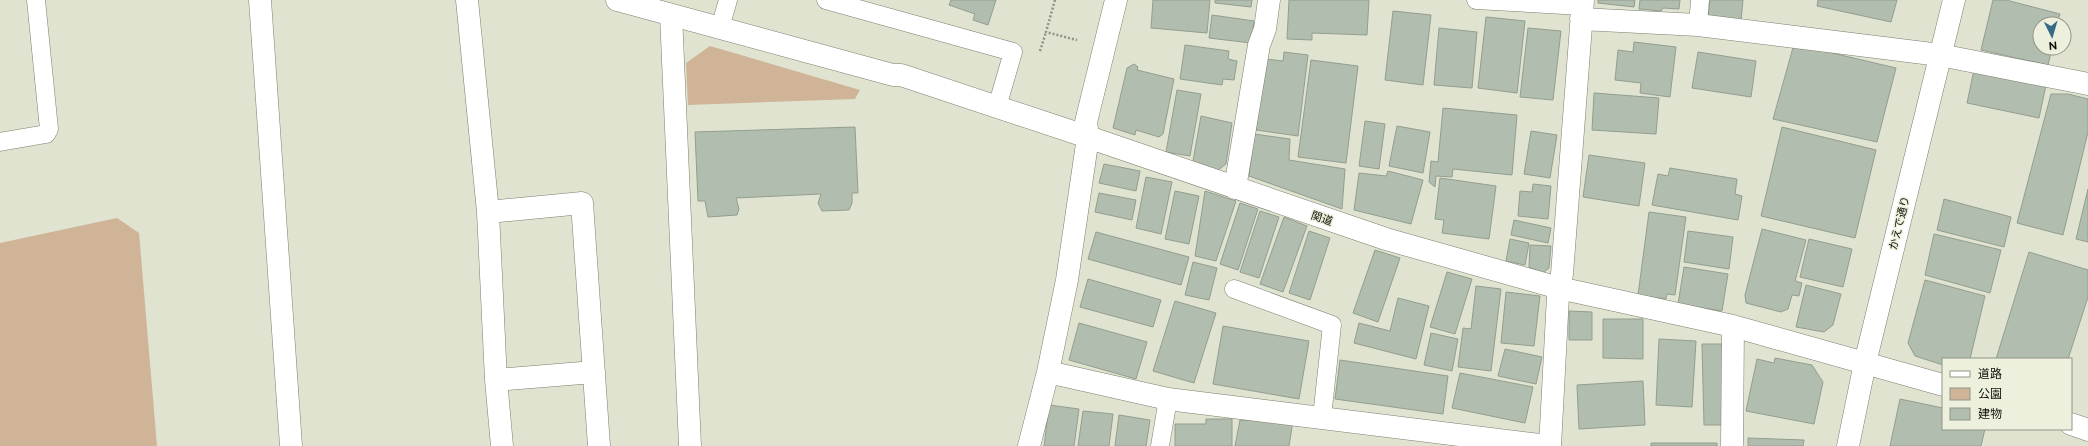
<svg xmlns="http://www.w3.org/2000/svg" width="2088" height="446" viewBox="0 0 2088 446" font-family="Raleway,'Noto Sans JP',sans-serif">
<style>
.green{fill:#cfb497}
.building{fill:#b1bdae;stroke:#939e8f}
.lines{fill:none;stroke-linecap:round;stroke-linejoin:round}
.service-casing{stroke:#7c7f6e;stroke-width:19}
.minor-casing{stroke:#7c7f6e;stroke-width:23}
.tertiary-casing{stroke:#7c7f6e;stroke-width:23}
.path{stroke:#909284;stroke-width:2.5;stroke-dasharray:2 2;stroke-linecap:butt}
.service{stroke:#fff;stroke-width:18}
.minor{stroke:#fff;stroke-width:22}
.tertiary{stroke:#fff;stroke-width:22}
.labels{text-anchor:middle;stroke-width:3;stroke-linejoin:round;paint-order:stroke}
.street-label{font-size:11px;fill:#0f1009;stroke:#edf0dd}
</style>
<rect width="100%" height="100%" fill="#dfe3d0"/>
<path class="green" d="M 710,46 L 860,90 L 855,99 L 688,105 L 686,63 Z
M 117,218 L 139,233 L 157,446 L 0,446 L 0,243 Z"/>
<path class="building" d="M 951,0 L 996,0 L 988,25 L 973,20 L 975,14 L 949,5 Z
M 1153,0 L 1210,0 L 1207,33 L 1151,28 Z
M 1215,0 L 1252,0 L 1251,7 L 1215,3 Z
M 1289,0 L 1369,0 L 1367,35 L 1312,33 L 1312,40 L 1287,39 Z
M 1598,0 L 1635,0 L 1634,7 L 1598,3 Z
M 1640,0 L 1680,0 L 1679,9 L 1663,8 L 1661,11 L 1639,9 Z
M 1710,0 L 1743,0 L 1741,21 L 1708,18 Z
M 1818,0 L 1897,0 L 1891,22 L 1817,6 Z
M 1993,0 L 2006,0 L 2060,14 L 2057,24 L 2040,24 L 2040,48 L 2052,48 L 2048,65 L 1981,50 Z
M 1393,11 L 1431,15 L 1423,85 L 1385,80 Z
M 1212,15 L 1254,21 L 1251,43 L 1209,38 Z
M 1486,17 L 1525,21 L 1517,93 L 1478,88 Z
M 1439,28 L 1477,32 L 1472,88 L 1434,85 Z
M 1528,28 L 1561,31 L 1553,100 L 1520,97 Z
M 1634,42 L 1676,47 L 1670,97 L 1640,93 L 1641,83 L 1615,80 L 1618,50 L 1633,52 Z
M 1794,44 L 1896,68 L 1877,142 L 1773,119 Z
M 1185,45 L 1229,51 L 1228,59 L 1237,61 L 1234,80 L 1223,79 L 1222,85 L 1180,79 Z
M 1284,52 L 1308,55 L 1298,136 L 1256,130 L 1266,59 L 1283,61 Z
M 1698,52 L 1756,61 L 1751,97 L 1692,88 Z
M 1311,60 L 1358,66 L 1346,163 L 1298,157 Z
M 1134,64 L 1138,67 L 1137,70 L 1174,79 L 1163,134 L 1159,137 L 1136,130 L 1135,135 L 1113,128 L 1127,68 Z
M 1974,70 L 2046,85 L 2039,118 L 1967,103 Z
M 1177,90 L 1201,94 L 1190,156 L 1166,152 Z
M 1594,93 L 1659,98 L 1656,134 L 1592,130 Z
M 2051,94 L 2068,94 L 2088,99 L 2088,132 L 2063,235 L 2017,223 Z
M 1443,108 L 1517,115 L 1512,175 L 1453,169 L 1452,177 L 1436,176 L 1435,187 L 1429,182 L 1431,161 L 1438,162 Z
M 1201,116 L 1232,123 L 1226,164 L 1218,170 L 1193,161 Z
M 1365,121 L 1385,124 L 1379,169 L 1359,166 Z
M 1397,126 L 1430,132 L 1423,173 L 1389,166 Z
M 855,127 L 858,193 L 852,193 L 852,203 L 849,210 L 822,211 L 818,203 L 821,194 L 736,198 L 739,209 L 737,215 L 708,217 L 705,201 L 698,201 L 695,132 Z
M 1782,127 L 1876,150 L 1855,238 L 1761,216 Z
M 1531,131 L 1557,135 L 1550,178 L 1524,174 Z
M 1254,134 L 1290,139 L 1289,160 L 1345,169 L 1342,209 L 1249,176 Z
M 1589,155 L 1645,163 L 1639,206 L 1583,197 Z
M 1104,164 L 1140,171 L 1136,191 L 1099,183 Z
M 1670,168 L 1737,179 L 1735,194 L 1742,196 L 1738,220 L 1652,205 L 1658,174 L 1668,176 Z
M 1388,171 L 1423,180 L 1411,224 L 1354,210 L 1359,173 L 1386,176 Z
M 1146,177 L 1172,182 L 1161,234 L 1136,228 Z
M 1440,178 L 1496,186 L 1489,239 L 1442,233 L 1444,220 L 1435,219 Z
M 1533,184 L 1551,186 L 1548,219 L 1518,216 L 1520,191 L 1532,192 Z
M 2088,189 L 2088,242 L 2076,239 Z
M 1175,191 L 1199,196 L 1189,244 L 1165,239 Z
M 1205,191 L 1236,201 L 1216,261 L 1195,256 Z
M 1099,193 L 1136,200 L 1132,220 L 1095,212 Z
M 1944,199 L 2011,217 L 2004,247 L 1937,230 Z
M 1240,203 L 1258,209 L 1238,270 L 1220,264 Z
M 1260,211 L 1279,217 L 1259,278 L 1240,272 Z
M 1649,212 L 1686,217 L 1675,295 L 1667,294 L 1666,299 L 1638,295 Z
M 1284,217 L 1307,226 L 1283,292 L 1260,284 Z
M 1514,220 L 1551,228 L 1548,243 L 1511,235 Z
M 1762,229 L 1806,240 L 1795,281 L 1802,283 L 1799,296 L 1792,295 L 1788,309 L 1781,312 L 1746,303 L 1745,295 Z
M 1309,231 L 1330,238 L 1310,300 L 1289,293 Z
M 1688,231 L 1733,237 L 1729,269 L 1684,262 Z
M 1096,232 L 1189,257 L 1181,285 L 1088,259 Z
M 1934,234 L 2001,250 L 1990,293 L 1925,275 Z
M 1510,239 L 1529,243 L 1525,265 L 1506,261 Z
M 1809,239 L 1852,249 L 1843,287 L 1800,277 Z
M 1530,245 L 1551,246 L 1549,268 L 1543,273 L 1529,267 Z
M 1375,250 L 1400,258 L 1378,322 L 1353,313 Z
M 2029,252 L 2088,270 L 2088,297 L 2068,359 L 1996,359 Z
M 1193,262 L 1217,268 L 1209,300 L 1185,295 Z
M 1684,267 L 1728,274 L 1722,311 L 1678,304 Z
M 1447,272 L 1472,279 L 1455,334 L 1430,327 Z
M 1088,279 L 1161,300 L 1153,327 L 1080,307 Z
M 1925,280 L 1985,296 L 1970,359 L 1943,359 L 1943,365 L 1915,356 L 1908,343 Z
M 1806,285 L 1841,294 L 1833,325 L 1824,332 L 1796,327 Z
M 1476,286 L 1501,289 L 1491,371 L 1458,367 L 1463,328 L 1471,329 Z
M 1506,292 L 1540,296 L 1534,346 L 1501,343 Z
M 1398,298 L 1429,306 L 1416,359 L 1354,343 L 1359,323 L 1390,331 Z
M 1175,301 L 1216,313 L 1194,383 L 1153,371 Z
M 1569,311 L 1592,312 L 1592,340 L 1569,340 Z
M 1603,319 L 1643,319 L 1643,359 L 1603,358 Z
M 1079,323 L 1147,342 L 1136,379 L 1069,360 Z
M 1223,326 L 1309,341 L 1299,399 L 1213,384 Z
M 1431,333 L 1458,339 L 1452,371 L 1424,365 Z
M 1659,339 L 1696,341 L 1692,407 L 1656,405 Z
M 1702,344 L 1722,344 L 1723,425 L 1704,425 Z
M 1505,349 L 1542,357 L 1536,384 L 1498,376 Z
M 1775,358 L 1812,365 L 1823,382 L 1814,424 L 1746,411 L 1757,359 L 1774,363 Z
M 1340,360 L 1448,376 L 1443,414 L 1335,399 Z
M 1460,373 L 1533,387 L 1525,423 L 1452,408 Z
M 1643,381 L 1645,425 L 1579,429 L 1577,385 Z
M 1900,399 L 1943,408 L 1943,429 L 1985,429 L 1981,446 L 1890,446 Z
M 1049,405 L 1079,409 L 1074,446 L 1044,446 Z
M 1083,411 L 1113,414 L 1109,446 L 1078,446 Z
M 1119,415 L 1150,420 L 1146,446 L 1115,446 Z
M 1206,419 L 1232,419 L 1232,446 L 1175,446 L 1175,424 L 1206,424 Z
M 1240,420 L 1293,421 L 1289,446 L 1235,446 Z
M 1748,438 L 1804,440 L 1803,446 L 1748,446 Z
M 1651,443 L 1717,443 L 1717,446 L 1651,446 Z"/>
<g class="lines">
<defs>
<path id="service" d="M 826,0 L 1013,52 L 997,107
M 1476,0 L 1582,6
M 1698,25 L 1700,0
M 720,28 L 728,0
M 0,142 L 46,134 L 49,129 L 36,0
M 1234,289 L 1332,325 L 1322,417
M 1160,446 L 1168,399"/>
<path id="minor" d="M 260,0 L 291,446
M 467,0 L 488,212 L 496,380 L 502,446
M 617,0 L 893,75 L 901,75 L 1088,137 L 1386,239 L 1559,288 L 1733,326 L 1943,385
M 671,15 L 690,446
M 1581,19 L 1698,25 L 1940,55 L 2088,84
M 1235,188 L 1259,45 L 1265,29 L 1269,0
M 488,212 L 582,203 L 599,446
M 1048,372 L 1168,399 L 1548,446
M 496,380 L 594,372
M 2071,424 L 2088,430
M 1029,446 L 1048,372 L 1067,280 L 1088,137 L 1086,122 L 1116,0
M 1550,446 L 1558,296 L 1562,274 L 1583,0
M 1732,446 L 1733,326"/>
<path id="tertiary" d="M 1848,446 L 1865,363 L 1954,0"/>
</defs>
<use href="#service" class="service-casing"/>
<use href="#minor" class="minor-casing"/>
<use href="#tertiary" class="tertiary-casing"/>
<path class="path" d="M 1055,0 L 1046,32 L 1077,40
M 1040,51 L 1046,32"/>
<use href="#service" class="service"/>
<use href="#minor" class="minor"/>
<use href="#tertiary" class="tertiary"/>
</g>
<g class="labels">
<g class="street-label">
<text transform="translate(1322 218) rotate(19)" y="4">関道</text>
<text transform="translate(1899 223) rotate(-76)" y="4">かえで通り</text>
</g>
</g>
<rect x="1942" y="358" width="130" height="72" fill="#edf0dd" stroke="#949688"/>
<rect x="1950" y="371" width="20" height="6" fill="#ffffff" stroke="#949688"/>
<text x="1978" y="378" font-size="12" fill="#0f1009">道路</text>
<rect x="1950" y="388" width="20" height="12" fill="#cfb497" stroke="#949688"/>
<text x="1978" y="398" font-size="12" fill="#0f1009">公園</text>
<rect x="1950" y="408" width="20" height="12" fill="#b1bdae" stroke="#949688"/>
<text x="1978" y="418" font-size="12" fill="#0f1009">建物</text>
<g transform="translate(2052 36) rotate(175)"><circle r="19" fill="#edf0dd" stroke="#949688"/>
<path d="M0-3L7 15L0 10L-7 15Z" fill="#346c86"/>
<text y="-6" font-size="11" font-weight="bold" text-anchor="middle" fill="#0f1009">N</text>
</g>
</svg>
